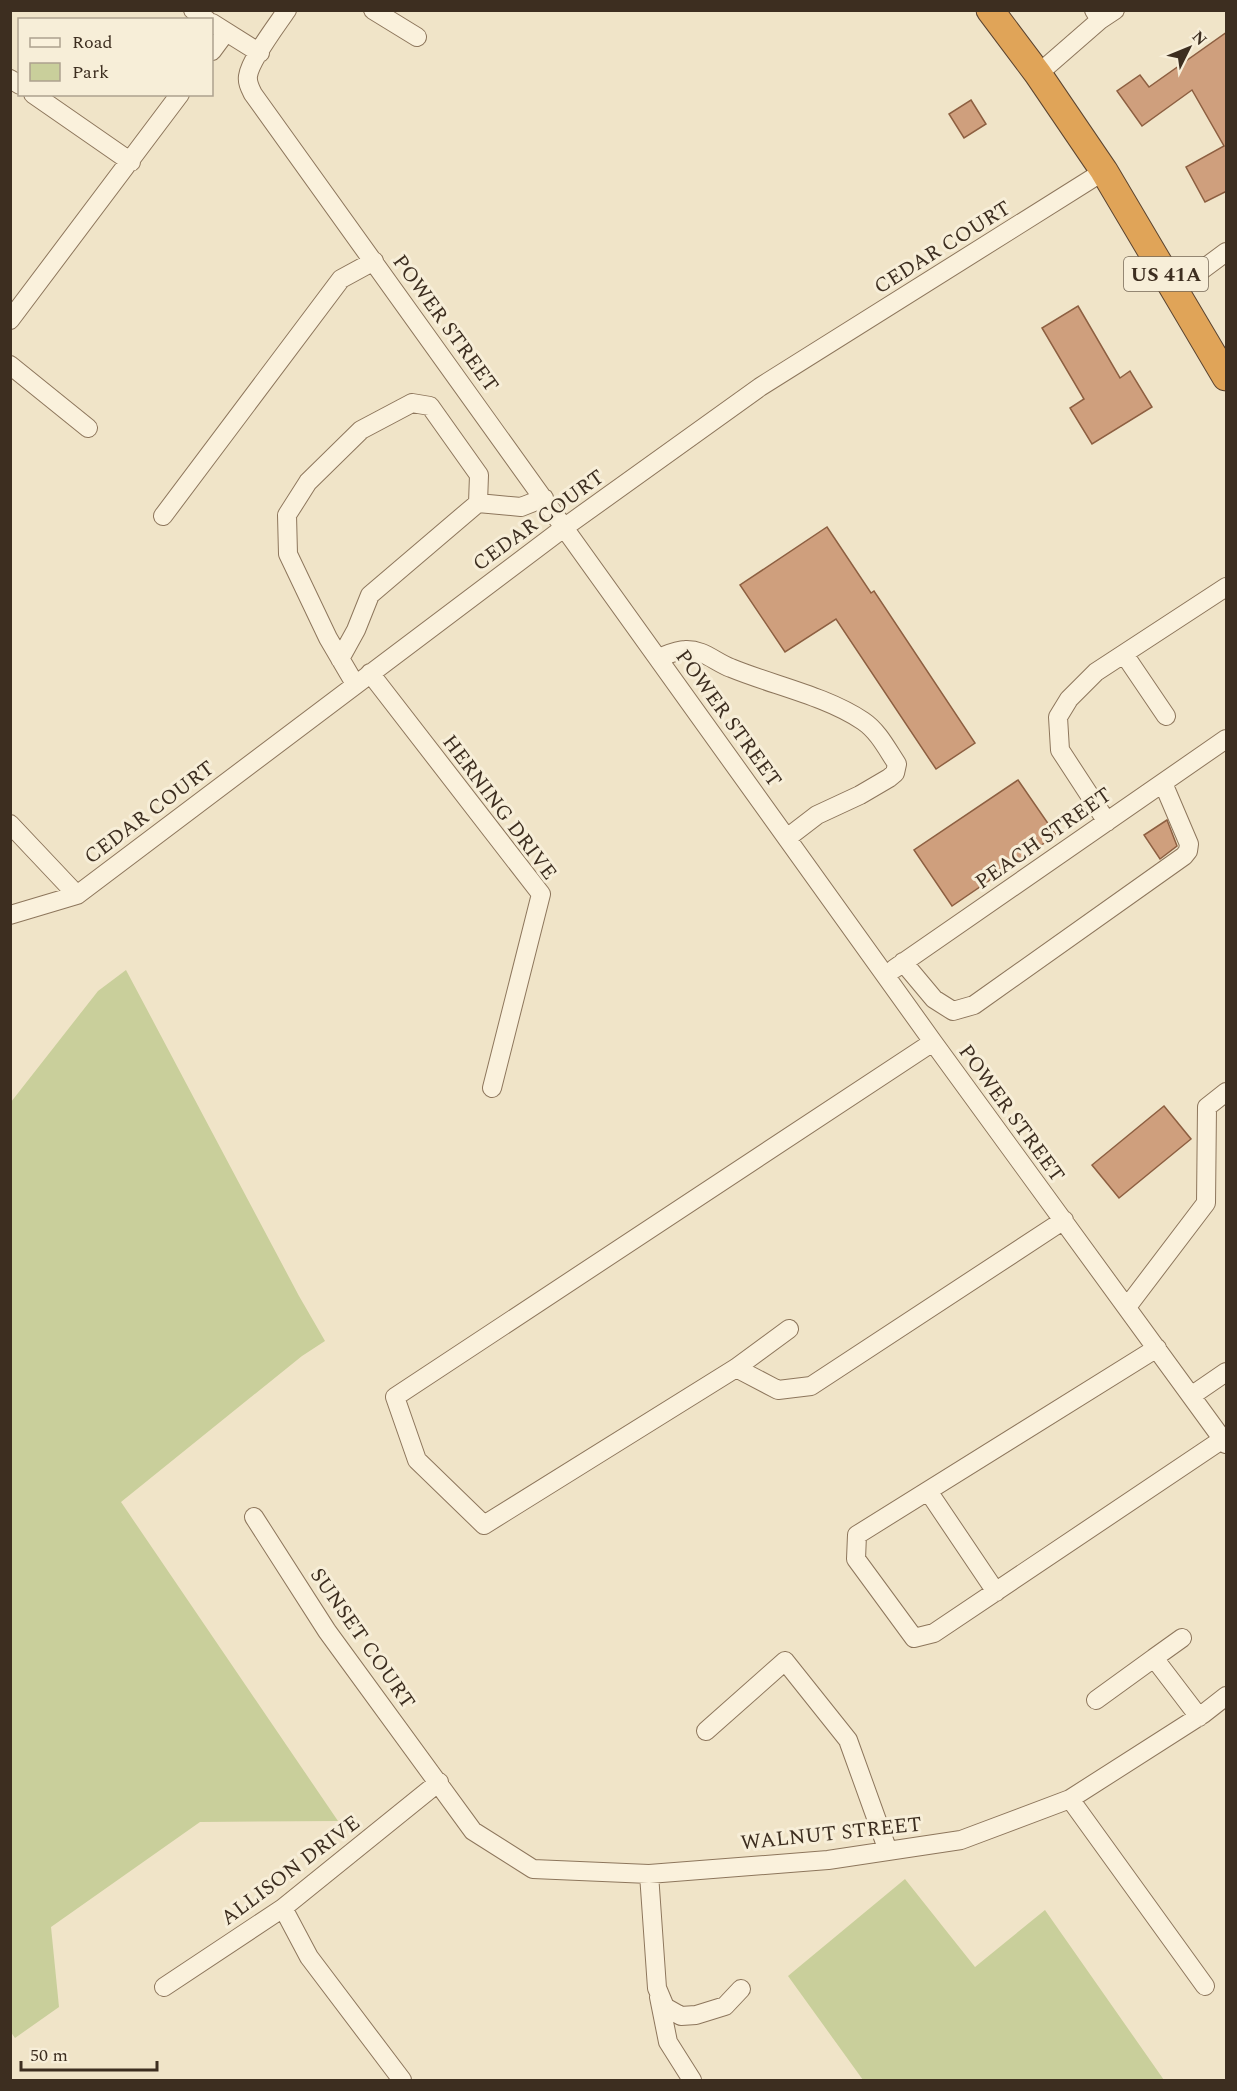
<svg xmlns="http://www.w3.org/2000/svg" width="1237" height="2091" viewBox="0 0 1237 2091" font-family="Spectral,serif">
<style>
.green{fill:#c9cf9b}
.building{fill:#cf9f7d;stroke:#8d5f41;stroke-width:1.5}
.lines{fill:none;stroke-linecap:round;stroke-linejoin:round}
.minor-casing{stroke:#8d765c;stroke-width:20}
.highway-casing{stroke:#5b4430;stroke-width:29}
.minor{stroke:#faf1dc;stroke-width:18}
.highway{stroke:#e0a458;stroke-width:27}
.labels{text-anchor:middle;stroke-width:6;stroke-linejoin:round;paint-order:stroke}
.shield{fill:#f7eed8;stroke:#756857;stroke-width:1.5}
.shield-label{font-size:20px;font-weight:bold;fill:#3d2e20}
.street-label{font-size:21px;fill:#3d2e20;stroke:#f7eed8}
</style>
<rect width="100%" height="100%" fill="#f0e4c8"/>
<path class="green" d="M 126,970 L 299,1296 L 325,1341 L 302,1356 L 121,1502 L 338,1821 L 200,1822 L 51,1927 L 59,2007 L 15,2038 L 10,2031 L 11,1102 L 98,991 Z
M 905,1879 L 975,1967 L 1045,1910 L 1164,2080 L 863,2080 L 788,1976 Z"/>
<path class="building" d="M 1227,32 L 1227,191 L 1205,202 L 1186,167 L 1224,146 L 1192,90 L 1142,126 L 1117,91 L 1140,75 L 1149,87 Z
M 971,100 L 986,124 L 964,138 L 949,114 Z
M 1078,306 L 1120,378 L 1130,371 L 1152,407 L 1092,444 L 1070,408 L 1084,399 L 1042,328 Z
M 827,527 L 871,593 L 874,591 L 975,743 L 936,769 L 836,619 L 785,652 L 740,585 Z
M 1018,780 L 1056,835 L 952,906 L 914,850 Z
M 1167,820 L 1177,846 L 1160,859 L 1144,835 Z
M 1164,1106 L 1191,1139 L 1119,1198 L 1092,1165 Z"/>
<g class="lines">
<defs>
<path id="minor" d="M 193,10 L 207,20
M 287,10 C 277,25 250,60 248,76 C 247,83 250,88 253,94 L 933,1042 L 1226,1444
M 373,10 L 417,37
M 1100,20 L 1115,10
M 212,23 L 260,53
M 212,51 L 226,32
M 1038,74 L 1100,20 L 1094,10
M 10,79 L 20,85
M 33,94 L 131,162
M 1173,286 L 1195,275 L 1226,252
M 10,320 L 180,94
M 10,365 L 88,428
M 478,503 L 521,507 L 544,498
M 163,516 L 341,279 L 374,261
M 1124,654 L 1166,716
M 658,658 C 666,655 677,650 685,650 C 703,649 715,662 731,668 C 772,685 826,696 863,721 C 878,731 887,749 897,764 L 895,773 L 889,778 L 860,795 L 817,815 L 787,838
M 340,659 L 356,630 L 370,595 L 478,503 L 479,475 L 430,406 L 412,403 L 361,430 L 308,482 L 287,515 L 288,554 L 328,638 L 355,684
M 370,673 L 541,894 L 492,1088
M 1107,822 L 1060,750 L 1058,717 L 1069,699 L 1096,672 L 1226,587
M 10,824 L 77,895
M 10,915 L 77,895 L 565,527 L 760,387 L 1104,171
M 903,962 L 934,999 L 953,1011 L 974,1005 L 1184,856 L 1188,851 L 1189,844 L 1163,783
M 894,969 L 1226,739
M 1127,1307 L 1206,1203 L 1207,1107 L 1226,1092
M 789,1329 L 736,1368 L 484,1525 L 417,1460 L 395,1397 L 933,1042
M 1157,1348 L 857,1535 L 856,1559 L 914,1638 L 934,1633 L 1223,1439
M 736,1368 L 778,1390 L 811,1386 L 1064,1220
M 1191,1396 L 1226,1372
M 928,1491 L 996,1592
M 254,1517 L 327,1631 L 473,1831 L 533,1869 L 649,1874 L 828,1860 L 961,1840 L 1070,1799 L 1203,1714 L 1226,1696
M 1154,1658 L 1182,1638
M 1096,1700 L 1154,1658 L 1199,1717
M 706,1731 L 785,1661 L 848,1740 L 888,1851
M 1070,1799 L 1205,1986
M 649,1874 L 657,1988 L 665,2007 L 681,2016 L 696,2015 L 725,2006 L 741,1989
M 283,1908 L 309,1957 L 402,2080
M 164,1987 L 283,1908 L 439,1782
M 659,1997 L 668,2042 L 692,2080"/>
<path id="highway" d="M 990,10 L 1038,74 L 1104,171 L 1226,377"/>
</defs>
<use href="#minor" class="minor-casing"/>
<use href="#highway" class="highway-casing"/>
<use href="#minor" class="minor"/>
<use href="#highway" class="highway"/>
</g>
<g class="labels">
<rect class="shield" x="1124" y="257" width="84" height="34" rx="4.5"/>
<g class="shield-label">
<text x="1166" y="281">US 41A</text>
</g>
<g class="street-label">
<text transform="translate(942 247) rotate(-32)" y="7">CEDAR COURT</text>
<text transform="translate(446 323) rotate(54)" y="7">POWER STREET</text>
<text transform="translate(538 520) rotate(-36)" y="7">CEDAR COURT</text>
<text transform="translate(729 718) rotate(54)" y="7">POWER STREET</text>
<text transform="translate(500 807) rotate(53)" y="7">HERNING DRIVE</text>
<text transform="translate(149 812) rotate(-37)" y="7">CEDAR COURT</text>
<text transform="translate(1043 838) rotate(-35)" y="7">PEACH STREET</text>
<text transform="translate(1012 1113) rotate(54)" y="7">POWER STREET</text>
<text transform="translate(363 1638) rotate(55)" y="7">SUNSET COURT</text>
<text transform="translate(831 1833) rotate(-6)" y="7">WALNUT STREET</text>
<text transform="translate(290 1870) rotate(-37)" y="7">ALLISON DRIVE</text>
</g>
</g>
<rect width="1237" height="2091" fill="none" stroke="#3d2e20" stroke-width="24"/>
<rect x="18" y="18" width="195" height="78" fill="#f7eed8" stroke="#ada18e" stroke-width="1.5"/>
<rect x="30" y="38" width="30" height="9" fill="#faf1dc" stroke="#ada18e" stroke-width="1.5"/>
<text x="72" y="48" font-size="18" fill="#3d2e20">Road</text>
<rect x="30" y="63" width="30" height="18" fill="#c9cf9b" stroke="#ada18e" stroke-width="1.5"/>
<text x="72" y="78" font-size="18" fill="#3d2e20">Park</text>
<g transform="translate(1189 48) rotate(47)" stroke="#f7eed8" stroke-width="4.5" paint-order="stroke">
<path d="M0-4.5L10 22L0 15L-10 22Z" fill="#3d2e20"/>
<text y="-9" font-size="16" font-weight="bold" text-anchor="middle" fill="#3d2e20">N</text>
</g>
<path d="M21 2061v9h136v-9" fill="none" stroke="#3d2e20" stroke-width="3"/>
<text x="30" y="2061" font-size="18" fill="#3d2e20" stroke="#f7eed8" stroke-width="4.5" paint-order="stroke">50 m</text>
</svg>
